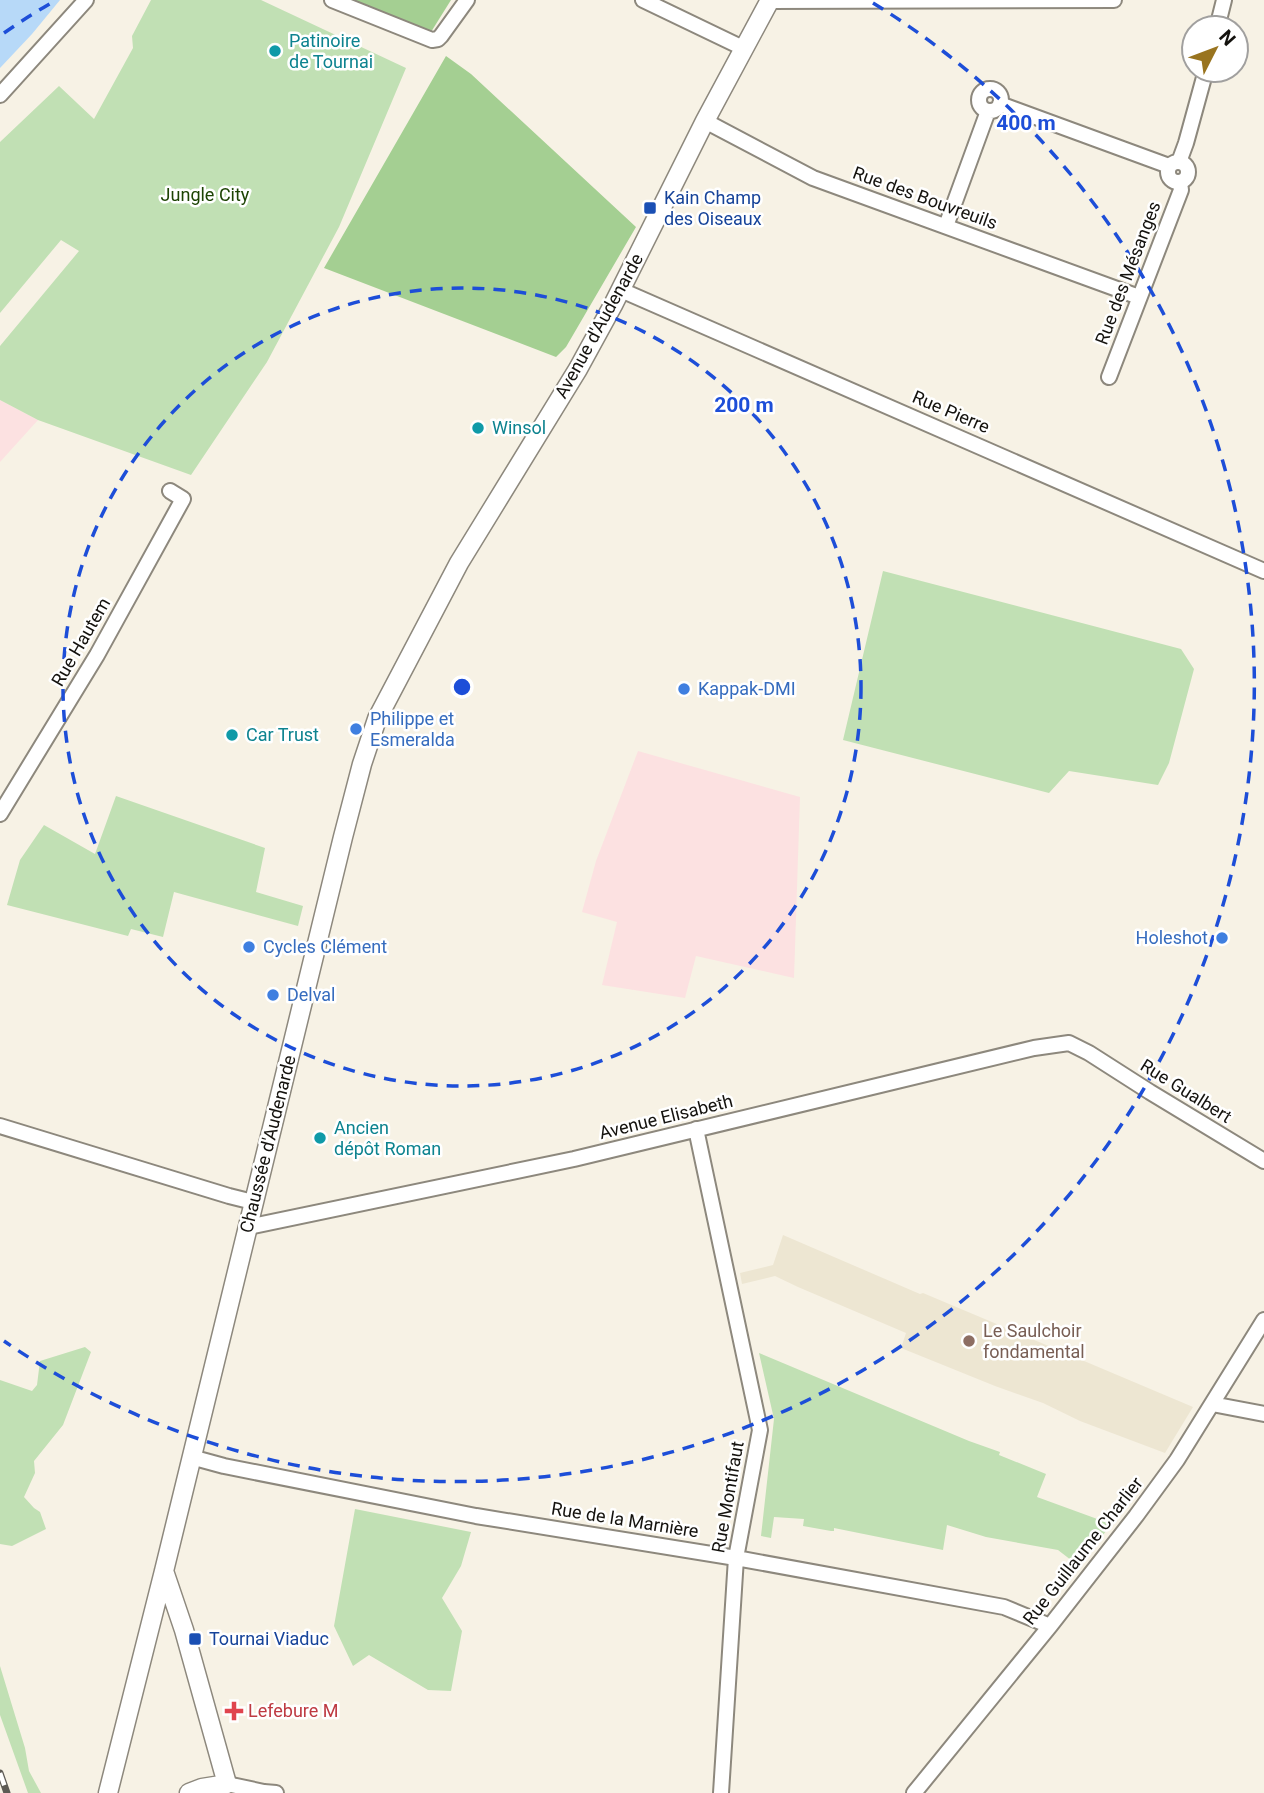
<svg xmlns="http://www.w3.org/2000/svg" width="1264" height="1793" viewBox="0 0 1264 1793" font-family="Roboto,sans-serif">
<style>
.commercial{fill:#fce1e1}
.built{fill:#ede6d2}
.green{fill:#c1e0b4}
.forest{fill:#a4cf92}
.water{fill:#b7d9f8}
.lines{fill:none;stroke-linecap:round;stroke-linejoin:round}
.minor-casing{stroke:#8d887d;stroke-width:18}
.major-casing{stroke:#8d887d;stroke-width:21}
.minor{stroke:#fff;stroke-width:14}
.major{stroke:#fff;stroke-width:18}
.rail-casing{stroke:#5d5a54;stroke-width:7}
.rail{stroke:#fff;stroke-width:4.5;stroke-dasharray:13;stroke-linecap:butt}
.ring{fill:none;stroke:#1d4ed8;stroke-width:3.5;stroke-dasharray:12 9}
.culture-dot{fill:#0f9aa8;stroke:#fff;stroke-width:2.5}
.transit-dot{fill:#1a4fb4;stroke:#fff;stroke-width:2.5}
.shop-dot{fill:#3f7fe0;stroke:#fff;stroke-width:2.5}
.education-dot{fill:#8d6e63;stroke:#fff;stroke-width:2.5}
.health-dot{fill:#e0444e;stroke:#fff;stroke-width:2.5}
.labels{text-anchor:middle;stroke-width:5;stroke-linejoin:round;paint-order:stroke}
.culture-label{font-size:18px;fill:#0d838f;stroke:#fff;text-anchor:start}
.park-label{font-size:18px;fill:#1c4303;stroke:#fff}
.transit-label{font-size:18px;fill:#164399;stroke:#fff;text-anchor:start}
.street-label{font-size:18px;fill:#14120e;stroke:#fff}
.shop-label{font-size:18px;fill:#366cbe;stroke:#fff;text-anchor:start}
.education-label{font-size:18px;fill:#785e54;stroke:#fff;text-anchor:start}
.health-label{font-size:18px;fill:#be3a42;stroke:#fff;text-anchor:start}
.centre{fill:#1d4ed8;stroke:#fff;stroke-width:3.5}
.ring-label{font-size:21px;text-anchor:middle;font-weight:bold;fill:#1d4ed8;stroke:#fff;stroke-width:5;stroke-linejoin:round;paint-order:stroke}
</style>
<rect width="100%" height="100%" fill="#f7f2e5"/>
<path class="commercial" d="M 0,400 L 38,420 L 0,462 Z
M 638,751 L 800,797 L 794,978 L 696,956 L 685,998 L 602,985 L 617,922 L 582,912 L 596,861 Z"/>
<path class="built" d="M 783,1235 L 920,1294 L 923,1293 L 1193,1407 L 1165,1453 L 1080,1421 L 1043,1403 L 995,1386 L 901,1348 L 906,1333 L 798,1287 L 775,1276 L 742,1284 L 740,1273 L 773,1265 Z"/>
<path class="green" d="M 151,0 L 261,0 L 406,68 L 339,227 L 267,362 L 191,475 L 38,420 L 0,400 L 0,346 L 79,251 L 61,240 L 0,313 L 0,142 L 59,86 L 94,119 L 133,48 L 132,36 Z
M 883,571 L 1181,649 L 1194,669 L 1169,763 L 1158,785 L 1069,771 L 1049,793 L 843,740 Z
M 116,796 L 265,848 L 256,892 L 303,906 L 298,926 L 174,892 L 163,937 L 131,929 L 128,936 L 7,905 L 20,860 L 44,825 L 95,854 Z
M 85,1347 L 91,1352 L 63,1425 L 34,1461 L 35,1473 L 24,1497 L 34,1508 L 40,1512 L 46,1529 L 12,1546 L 0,1544 L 0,1380 L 32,1391 L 37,1385 L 40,1361 Z
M 759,1353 L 969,1441 L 1000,1452 L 999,1455 L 1046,1474 L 1037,1497 L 1111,1524 L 1080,1567 L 1058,1550 L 986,1537 L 947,1525 L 943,1550 L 834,1528 L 834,1531 L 831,1531 L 803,1526 L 804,1519 L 774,1517 L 771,1538 L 761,1536 L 774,1419 Z
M 355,1509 L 471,1532 L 461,1566 L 442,1598 L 462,1631 L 451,1691 L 428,1690 L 369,1655 L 353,1666 L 334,1626 Z
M 0,1666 L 25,1748 L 29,1771 L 41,1793 L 28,1793 L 0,1715 Z"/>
<path class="forest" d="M 354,0 L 451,0 L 431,32 Z
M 446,56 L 471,74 L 636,227 L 566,347 L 556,357 L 324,268 Z"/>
<path class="water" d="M 0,0 L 60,0 L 32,34 L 0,68 Z"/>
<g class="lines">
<defs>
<path id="minor" d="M 332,0 L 432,40 L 438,39 L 441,36 L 467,0
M 643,0 L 743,48
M 769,1 L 1114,0
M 1217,28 L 1224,0
M979 100a11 11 0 1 1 22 0a11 11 0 1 1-22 0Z
M 0,95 L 86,0
M 1000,104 L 1169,166
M 705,121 L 813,178 L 1139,297
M 1179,162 L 1186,143 L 1206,70
M1168 172a10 10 0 1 1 20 0a10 10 0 1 1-20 0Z
M 946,226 L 988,111
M 621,290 L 1264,571
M 1109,377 L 1181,190 L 1180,182
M 0,814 L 97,655 L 183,499 L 170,491
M 0,1126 L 229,1196 L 253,1202
M 696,1129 L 760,1430 L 736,1558 L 721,1793
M 248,1227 L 574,1159 L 1034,1048 L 1069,1043 L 1089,1053 L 1150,1092 L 1264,1161
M 1212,1404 L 1264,1414
M 191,1457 L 224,1466 L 476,1516 L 736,1558 L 1004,1607 L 1050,1626
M 227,1784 L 264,1792 L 276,1793
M 914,1793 L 1050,1626 L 1136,1516 L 1177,1460 L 1264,1320"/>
<path id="major" d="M 164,1571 L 184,1630 L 227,1784 L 202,1788 L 189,1793
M 108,1793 L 164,1571 L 343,837 L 362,764 L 377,719 L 459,563 L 578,369 L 613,305 L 705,121 L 770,0"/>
</defs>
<use href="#minor" class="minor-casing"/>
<use href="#major" class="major-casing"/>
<use href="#minor" class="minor"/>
<use href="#major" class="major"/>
<defs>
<path id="rail" d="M 0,1773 L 7,1793"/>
</defs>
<use href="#rail" class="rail-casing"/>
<use href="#rail" class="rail"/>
</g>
<g class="ring">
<circle cx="462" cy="687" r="399"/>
<path d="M4 33A798 798 0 0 1 51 3M873 3A798 798 0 1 1 4 1341"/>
</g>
<g class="culture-dot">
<circle cx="275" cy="51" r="7"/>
<circle cx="478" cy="428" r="7"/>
<circle cx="232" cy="735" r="7"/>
<circle cx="320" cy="1138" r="7"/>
</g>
<g class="transit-dot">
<rect x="643" y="201" width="14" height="14" rx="3.5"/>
<rect x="188" y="1632" width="14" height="14" rx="3.5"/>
</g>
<g class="shop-dot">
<circle cx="684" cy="689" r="7"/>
<circle cx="356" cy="729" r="7"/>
<circle cx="1222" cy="938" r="7"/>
<circle cx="249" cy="947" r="7"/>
<circle cx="273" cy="995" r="7"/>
</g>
<circle class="education-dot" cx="969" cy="1341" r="7"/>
<path class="health-dot" d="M230.5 1700.5h7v7h7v7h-7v7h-7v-7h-7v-7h7z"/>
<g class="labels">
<g class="culture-label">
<text x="289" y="47">Patinoire<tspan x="289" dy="21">de Tournai</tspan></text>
<text x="492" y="434">Winsol</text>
<text x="246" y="741">Car Trust</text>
<text x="334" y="1134">Ancien<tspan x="334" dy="21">dépôt Roman</tspan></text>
</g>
<g class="park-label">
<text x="205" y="201">Jungle City</text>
</g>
<g class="transit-label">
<text x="664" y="204">Kain Champ<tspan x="664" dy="21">des Oiseaux</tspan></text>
<text x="209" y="1645">Tournai Viaduc</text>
</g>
<g class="street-label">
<text transform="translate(925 198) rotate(20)" y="6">Rue des Bouvreuils</text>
<text transform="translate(1128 273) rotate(-69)" y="6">Rue des Mésanges</text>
<text transform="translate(599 326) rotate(-61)" y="6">Avenue d'Audenarde</text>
<text transform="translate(951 412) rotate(23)" y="6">Rue Pierre</text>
<text transform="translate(81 642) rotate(-60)" y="6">Rue Hautem</text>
<text transform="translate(1186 1091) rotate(32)" y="6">Rue Gualbert</text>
<text transform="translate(666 1117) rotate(-14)" y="6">Avenue Elisabeth</text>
<text transform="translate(268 1144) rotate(-76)" y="6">Chaussée d'Audenarde</text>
<text transform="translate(728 1497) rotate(-80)" y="6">Rue Montifaut</text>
<text transform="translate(625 1520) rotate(9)" y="6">Rue de la Marnière</text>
<text transform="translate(1083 1551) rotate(-52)" y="6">Rue Guillaume Charlier</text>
</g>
<g class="shop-label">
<text x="698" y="695">Kappak-DMI</text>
<text x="370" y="725">Philippe et<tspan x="370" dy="21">Esmeralda</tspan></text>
<text x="1208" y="944" text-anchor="end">Holeshot</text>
<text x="263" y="953">Cycles Clément</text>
<text x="287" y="1001">Delval</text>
</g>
<g class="education-label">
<text x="983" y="1337">Le Saulchoir<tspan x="983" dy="21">fondamental</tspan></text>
</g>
<g class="health-label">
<text x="248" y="1717">Lefebure M</text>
</g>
</g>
<circle cx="462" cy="687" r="10" class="centre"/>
<g class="ring-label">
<text x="1026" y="130">400 m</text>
<text x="744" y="412">200 m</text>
</g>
<g transform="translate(1215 49) rotate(48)"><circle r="33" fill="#ffffff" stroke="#a1a09f" stroke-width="2"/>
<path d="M0-5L12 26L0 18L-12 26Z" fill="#99741f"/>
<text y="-10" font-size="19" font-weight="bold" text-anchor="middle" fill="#14120e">N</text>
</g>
</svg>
